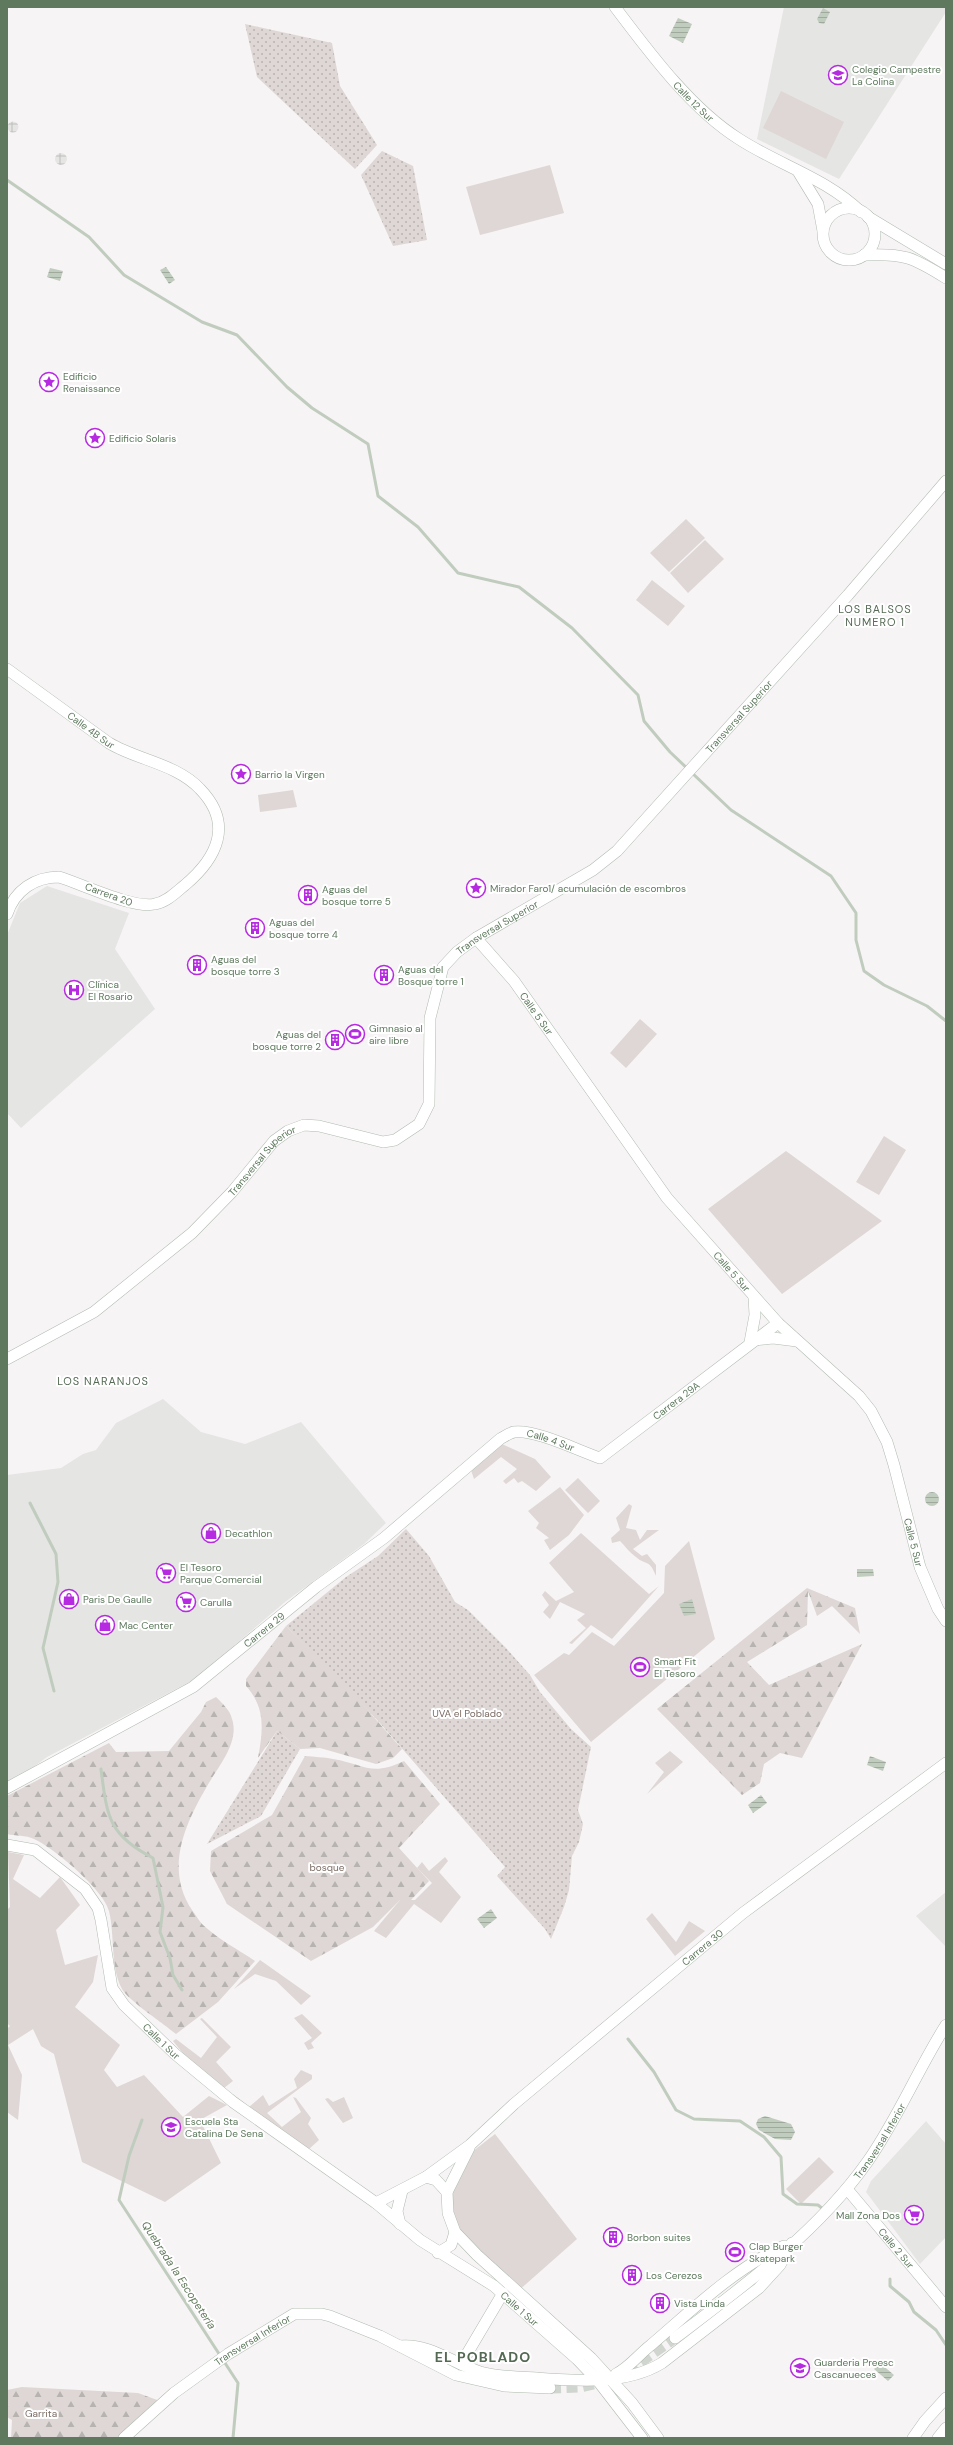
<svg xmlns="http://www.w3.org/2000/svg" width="953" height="2445" viewBox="0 0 953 2445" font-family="'DM Sans',sans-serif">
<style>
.built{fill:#e5e5e3}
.industrial{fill:url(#industrial-grid)}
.green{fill:#ded7d5}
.forest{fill:url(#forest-firs)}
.park{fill:url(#park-dots)}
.water{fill:url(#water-rules)}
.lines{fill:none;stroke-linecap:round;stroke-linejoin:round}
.stream{stroke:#c0ccbd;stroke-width:3}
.secondary-tunnel{stroke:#d1d5cf;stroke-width:11;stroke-dasharray:11 5.5;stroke-linecap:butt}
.secondary-casing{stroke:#b0bbb0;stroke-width:12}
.secondary{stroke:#fff;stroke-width:11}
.labels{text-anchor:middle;stroke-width:4;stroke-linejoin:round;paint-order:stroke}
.poi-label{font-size:10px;fill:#5e795e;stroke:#fff;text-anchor:start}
.street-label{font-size:10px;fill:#5e795e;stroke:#fff}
.park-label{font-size:10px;fill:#7c6d65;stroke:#fff}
.neighbourhood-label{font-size:11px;letter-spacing:1px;fill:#556a54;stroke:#fff}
.water-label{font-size:11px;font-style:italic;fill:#637a5d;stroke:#fff}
.district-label{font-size:14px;font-weight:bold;letter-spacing:1px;fill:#556a54;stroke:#fff}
</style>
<defs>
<pattern id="industrial-grid" width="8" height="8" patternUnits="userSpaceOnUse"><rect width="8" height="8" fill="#e5e5e3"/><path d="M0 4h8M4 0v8" fill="none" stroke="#bdbebb"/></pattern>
<pattern id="forest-firs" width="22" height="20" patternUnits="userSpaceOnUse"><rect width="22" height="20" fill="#ded7d5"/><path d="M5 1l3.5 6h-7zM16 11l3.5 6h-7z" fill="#b7b3b0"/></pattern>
<pattern id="park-dots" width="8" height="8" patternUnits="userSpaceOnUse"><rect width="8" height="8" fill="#ded7d5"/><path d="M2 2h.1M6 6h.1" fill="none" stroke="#b7b3b0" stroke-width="1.8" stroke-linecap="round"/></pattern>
<pattern id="water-rules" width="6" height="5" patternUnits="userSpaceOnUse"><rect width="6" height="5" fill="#c0ccbd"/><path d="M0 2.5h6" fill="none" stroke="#9faa9d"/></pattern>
</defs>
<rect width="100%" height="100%" fill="#f7f4f5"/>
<path class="built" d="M 784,7 L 946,7 L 946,12 L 839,179 L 757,139 Z
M 47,886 L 129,913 L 115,949 L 155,1009 L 21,1128 L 7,1113 L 7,935 L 20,903 Z
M 163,1399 L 201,1432 L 245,1444 L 301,1422 L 386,1523 L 364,1544 L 285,1602 L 195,1679 L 47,1757 L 7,1787 L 7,1475 L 61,1468 L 83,1454 L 96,1450 L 116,1423 Z
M 946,1892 L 946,1947 L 916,1916 Z
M 926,2121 L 946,2144 L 946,2237 L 920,2264 L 866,2192 L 871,2181 Z"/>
<path class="industrial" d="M7.5 127a5.5 5.5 0 1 1 11 0a5.5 5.5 0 1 1-11 0Z
M55 159a6 6 0 1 1 12 0a6 6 0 1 1-12 0Z"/>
<path class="green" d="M 781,91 L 844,122 L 826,159 L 763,128 Z
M 550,165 L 564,213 L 480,235 L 466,187 Z
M 686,519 L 705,538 L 669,572 L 650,553 Z
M 705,540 L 724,559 L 688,593 L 670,573 Z
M 652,580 L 685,606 L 668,626 L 636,600 Z
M 293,790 L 297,807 L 260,812 L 258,795 Z
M 640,1019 L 657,1034 L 626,1068 L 610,1053 Z
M 884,1136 L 906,1150 L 879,1195 L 856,1182 Z
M 786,1151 L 882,1221 L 782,1294 L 708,1209 Z
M 502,1444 L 535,1459 L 551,1477 L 536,1491 L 522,1481 L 518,1483 L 514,1478 L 506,1484 L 503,1481 L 517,1469 L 501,1457 L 474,1479 L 471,1470 Z
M 578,1478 L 600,1501 L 588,1513 L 565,1490 Z
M 560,1487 L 584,1515 L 569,1535 L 550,1550 L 544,1540 L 549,1538 L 536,1528 L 539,1523 L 528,1511 Z
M 629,1504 L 632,1506 L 626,1528 L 636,1530 L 640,1540 L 647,1530 L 659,1530 L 633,1549 L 642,1556 L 647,1554 L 656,1565 L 656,1576 C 649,1558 646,1566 636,1557 C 630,1553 625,1546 620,1541 L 612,1543 L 611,1538 L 620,1530 L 616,1518 Z
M 581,1533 L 649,1594 L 659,1586 L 612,1639 L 591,1625 L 572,1644 L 569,1643 L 586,1628 L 577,1620 L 585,1614 L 560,1602 L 550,1619 L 543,1612 L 549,1605 L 542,1595 L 545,1591 L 556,1601 L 574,1592 L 549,1563 Z
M 689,1541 L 715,1639 L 591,1742 L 534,1675 L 564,1653 L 569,1655 L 592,1632 L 614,1646 L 664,1593 L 665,1566 Z
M 670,1751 L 683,1762 L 647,1794 L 664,1772 L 655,1763 Z
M 8,1852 L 24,1855 L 13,1879 L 40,1898 L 60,1877 L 80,1905 L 56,1930 L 65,1965 L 98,1955 L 93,1982 L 75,2007 L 120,2045 L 104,2070 L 117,2087 L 144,2075 L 183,2117 L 209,2096 L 227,2105 L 200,2120 L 221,2163 L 165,2202 L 82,2162 L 54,2054 L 41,2046 L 33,2029 L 8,2045 L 22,2075 L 18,2120 L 7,2112 L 7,2029 L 10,2026 L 7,2023 L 7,1910 L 10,1907 Z
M 445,1857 L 448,1861 L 439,1872 L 461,1897 L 441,1923 L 414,1904 L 386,1938 L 374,1931 L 400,1900 L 415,1900 L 432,1883 L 417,1868 L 422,1862 L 429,1871 Z
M 652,1913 L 676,1942 L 689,1921 L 705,1931 L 675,1956 L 646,1919 Z
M 260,1960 L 311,1996 L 301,2005 L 276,1981 L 255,1974 L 234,1989 Z
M 302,2014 L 322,2033 L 311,2043 L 314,2048 L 308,2050 L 304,2043 L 312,2038 L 294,2018 Z
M 202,2018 L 231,2047 L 216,2062 L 233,2081 L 224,2088 L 185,2056 L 173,2041 L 176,2039 L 201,2058 L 217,2037 L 200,2019 Z
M 301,2070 L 312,2075 L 312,2079 L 267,2113 L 282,2127 L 301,2112 L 293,2097 L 296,2098 L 311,2118 L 308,2124 L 319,2140 L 308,2150 L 230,2097 L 233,2094 L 249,2107 L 263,2095 L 269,2106 L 297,2088 L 294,2079 Z
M 344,2097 L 353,2118 L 343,2123 L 325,2099 L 328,2098 L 333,2102 Z
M 495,2134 L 577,2239 L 517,2292 L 461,2239 L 447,2192 L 463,2159 Z
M 819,2157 L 834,2172 L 801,2204 L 786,2189 Z
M 734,2244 L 743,2255 L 736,2260 L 728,2249 Z"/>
<path class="forest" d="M 807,1588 L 855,1608 L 860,1634 L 832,1606 L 817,1616 L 808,1591 L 807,1625 L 747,1662 L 769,1685 L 862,1644 L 802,1758 L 780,1753 L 764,1764 L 760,1783 L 742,1795 L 657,1709 Z
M 286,1626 L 348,1688 L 402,1749 L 393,1758 L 376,1764 L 320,1748 L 300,1749 L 277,1731 L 258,1758 C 263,1731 266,1708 246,1686 L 246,1679 Z
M 216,1697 C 222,1703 230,1710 232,1719 C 240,1743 217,1768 206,1788 C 184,1826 165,1870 192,1910 C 196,1915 199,1921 203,1925 C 218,1939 239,1950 255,1961 L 218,2002 L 176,2034 C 164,2024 128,2000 122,1989 C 110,1966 115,1936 109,1911 C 104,1890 54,1848 34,1839 C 26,1835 15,1836 7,1834 L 7,1796 L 109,1743 L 116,1752 L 169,1751 L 201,1712 L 206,1702 Z
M 305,1756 C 314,1757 324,1757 333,1759 C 364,1764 371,1777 404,1761 L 440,1804 L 399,1848 L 429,1881 L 411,1900 L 400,1900 L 373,1927 L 311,1961 L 227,1904 L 210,1871 L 211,1851 L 272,1815 Z
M 22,2387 L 138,2393 L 160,2401 L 127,2428 L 118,2438 L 11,2438 L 12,2420 L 7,2417 L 7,2390 Z"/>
<path class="park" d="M 245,24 L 332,43 L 340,86 L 377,145 L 355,169 L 257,77 Z
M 382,151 L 413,166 L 427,240 L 393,246 L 361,175 Z
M 406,1529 L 429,1556 L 455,1602 L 468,1610 L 507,1649 L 530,1675 L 540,1692 L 571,1729 L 591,1747 L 578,1810 L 583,1824 L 579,1842 L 572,1856 L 569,1890 L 564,1907 L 551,1939 L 545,1929 L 497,1876 L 505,1867 L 379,1722 L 286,1626 L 346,1577 L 378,1556 Z
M 277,1731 L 300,1749 L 261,1816 L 207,1844 Z"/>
<path class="water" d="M 823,8 L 830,12 L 824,24 L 819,23 L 817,19 Z
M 678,18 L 692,24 L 683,43 L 669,36 Z
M 166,267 L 175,280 L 169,284 L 160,270 Z
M 50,268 L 63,271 L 60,281 L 47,277 Z
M925 1499a7 7 0 1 1 14 0a7 7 0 1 1-14 0Z
M 857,1569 L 873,1569 L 874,1576 L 857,1577 Z
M 692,1599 L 696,1614 L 684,1616 L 679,1604 Z
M 870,1756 L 886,1762 L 883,1771 L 867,1765 Z
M 761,1795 L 767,1803 L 753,1813 L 748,1805 Z
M 491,1909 L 497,1918 L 484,1928 L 477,1919 Z
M 765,2116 L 791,2124 L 795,2132 L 791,2140 L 775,2139 L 759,2130 L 756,2124 L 758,2119 Z
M 880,2363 L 894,2375 L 888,2381 L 874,2369 Z"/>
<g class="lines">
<path class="stream" d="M 7,180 L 89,237 L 124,275 L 202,322 L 237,335 L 287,387 L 312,408 L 368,444 L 378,496 L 418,527 L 458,573 L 519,587 L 572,628 L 638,695 L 644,721 L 670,752 L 731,810 L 831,876 L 856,913 L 856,940 L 864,971 L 884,985 L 927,1006 L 946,1021
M 30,1503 L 56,1554 L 58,1582 L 43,1648 L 54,1691
M 101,1769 C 107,1816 108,1835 153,1858 L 163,1907 L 160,1932 L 170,1958 L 173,1975 L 182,1990
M 628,2039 L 654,2072 L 676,2110 L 694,2119 L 740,2121 L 764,2137 L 781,2157 L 783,2194 L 797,2204 L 818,2205 L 823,2209
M 142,2120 L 129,2156 L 119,2200 L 238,2383 L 233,2438
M 890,2279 L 890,2286 L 909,2302 L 914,2312 L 936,2330 L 946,2345"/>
<path class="secondary-tunnel" d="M 627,2371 L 675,2338
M 550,2388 L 580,2387 L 607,2381"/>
<defs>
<g id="secondary">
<path id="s1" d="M 615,7 C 649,52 691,109 739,139 C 779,165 826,178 861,212"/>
<path d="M 799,173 L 818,204 L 823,231"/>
<circle cx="849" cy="234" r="26"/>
<path d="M 868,217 L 946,264"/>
<path d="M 864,255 C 903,253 913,257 946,278"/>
<path id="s2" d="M 7,669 L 109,743 C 137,760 177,764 200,789 C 234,824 217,858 185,885 C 176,892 167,902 155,904 C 133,909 82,884 59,877 C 35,877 15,890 7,914"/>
<path id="s3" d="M 476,938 L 514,981 L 667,1198 L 778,1323 L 859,1396 L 871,1411 L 887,1442 L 894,1465 L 920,1567 L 938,1609 L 946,1621"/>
<path d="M 754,1340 L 773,1338 L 797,1341"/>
<path d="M 750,1342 L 755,1315 L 754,1297"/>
<path id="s4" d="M 7,1359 L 94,1312 L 192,1233 L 232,1192 L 274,1141 L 288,1131 L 304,1125 L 319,1126 L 383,1142 L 395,1140 L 419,1124 L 429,1104 L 430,1018 L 443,967 L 457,952 L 476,938 L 593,870 L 617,851 L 848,595 L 946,481"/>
<path id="s5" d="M 7,1788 L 193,1687 L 316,1587 L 384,1538 L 500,1439 C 504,1437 509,1433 514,1432 C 535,1429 579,1451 600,1458 L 778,1323"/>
<path id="s6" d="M 7,1845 L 35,1850 L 85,1889 L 98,1908 L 101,1920 L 112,1988 L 124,2005 L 175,2054 L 233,2102 L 376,2203 L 420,2240 L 494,2286 L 577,2359 L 598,2381 L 642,2438"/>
<path d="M 469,2148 L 447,2192 L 448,2213 L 455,2232 L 477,2255 L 591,2358 L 632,2403 L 658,2438"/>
<path d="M 426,2177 L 436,2180 L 447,2192"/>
<path id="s7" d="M 847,2189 L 946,2307"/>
<path id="s8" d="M 376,2203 L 426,2177 L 470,2145 L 514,2104 L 743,1913 L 946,1763"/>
<path d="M 400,2224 L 397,2211 L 402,2191"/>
<path d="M 438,2253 L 451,2245 L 455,2232"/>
<path id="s9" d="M 675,2338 C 744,2286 818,2232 868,2161 C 898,2118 918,2069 946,2025"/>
<path d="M 400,2346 C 428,2343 453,2363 480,2372 C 498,2377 518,2377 537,2378 C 577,2381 626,2385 662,2363 L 759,2288 L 780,2265 L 792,2243"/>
<path d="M 461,2364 L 503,2293"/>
<path d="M 616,2374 C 630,2367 638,2355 651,2345 C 692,2310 735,2268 784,2246"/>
<path id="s10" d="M 124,2438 L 174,2393 L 228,2354 L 294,2314 L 322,2314 L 330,2316 L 380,2336 L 456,2375 L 504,2386 L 550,2388"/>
<path d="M 913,2438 L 925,2421 L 946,2398"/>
<path d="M 938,2438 L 946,2428"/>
</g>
</defs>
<use href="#secondary" class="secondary-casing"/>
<use href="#secondary" class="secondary"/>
</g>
<defs>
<symbol id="school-ring" viewBox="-11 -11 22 22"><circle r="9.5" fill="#fff" stroke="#b62ae1" stroke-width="1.5"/><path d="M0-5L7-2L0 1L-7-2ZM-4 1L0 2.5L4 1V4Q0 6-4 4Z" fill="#b62ae1"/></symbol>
<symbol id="sight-ring" viewBox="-11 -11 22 22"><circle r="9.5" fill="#fff" stroke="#b62ae1" stroke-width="1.5"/><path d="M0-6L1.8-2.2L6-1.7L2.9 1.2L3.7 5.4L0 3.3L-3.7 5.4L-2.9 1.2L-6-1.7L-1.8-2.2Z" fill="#b62ae1"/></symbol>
<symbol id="building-ring" viewBox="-11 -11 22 22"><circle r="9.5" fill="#fff" stroke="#b62ae1" stroke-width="1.5"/><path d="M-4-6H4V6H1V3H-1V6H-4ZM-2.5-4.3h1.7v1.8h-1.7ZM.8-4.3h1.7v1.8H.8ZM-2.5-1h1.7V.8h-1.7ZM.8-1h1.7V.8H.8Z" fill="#b62ae1"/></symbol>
<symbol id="hospital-ring" viewBox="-11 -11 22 22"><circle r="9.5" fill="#fff" stroke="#b62ae1" stroke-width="1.5"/><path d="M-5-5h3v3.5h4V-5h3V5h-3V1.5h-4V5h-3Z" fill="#b62ae1"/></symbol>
<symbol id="stadium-ring" viewBox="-11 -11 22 22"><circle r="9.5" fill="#fff" stroke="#b62ae1" stroke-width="1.5"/><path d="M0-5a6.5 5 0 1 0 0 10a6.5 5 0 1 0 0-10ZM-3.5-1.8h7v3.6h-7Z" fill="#b62ae1"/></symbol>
<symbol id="shop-ring" viewBox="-11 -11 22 22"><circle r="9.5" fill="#fff" stroke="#b62ae1" stroke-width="1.5"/><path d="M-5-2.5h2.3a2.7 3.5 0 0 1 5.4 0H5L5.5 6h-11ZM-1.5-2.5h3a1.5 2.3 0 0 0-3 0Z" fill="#b62ae1"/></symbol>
<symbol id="supermarket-ring" viewBox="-11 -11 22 22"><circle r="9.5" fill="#fff" stroke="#b62ae1" stroke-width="1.5"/><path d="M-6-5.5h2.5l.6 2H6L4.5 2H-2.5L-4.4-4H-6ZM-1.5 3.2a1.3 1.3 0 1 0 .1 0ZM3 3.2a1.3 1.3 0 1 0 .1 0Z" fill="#b62ae1"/></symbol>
</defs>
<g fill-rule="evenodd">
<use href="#school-ring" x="827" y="64" width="22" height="22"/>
<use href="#sight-ring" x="38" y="371" width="22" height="22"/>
<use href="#sight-ring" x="84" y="427" width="22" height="22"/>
<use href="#sight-ring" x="230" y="763" width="22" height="22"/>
<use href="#sight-ring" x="465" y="877" width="22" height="22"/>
<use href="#building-ring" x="297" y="884" width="22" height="22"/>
<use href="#building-ring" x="244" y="917" width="22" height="22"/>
<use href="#building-ring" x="186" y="954" width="22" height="22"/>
<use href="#building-ring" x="373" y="964" width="22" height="22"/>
<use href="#hospital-ring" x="63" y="979" width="22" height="22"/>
<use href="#stadium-ring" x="344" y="1023" width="22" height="22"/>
<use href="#building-ring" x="324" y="1029" width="22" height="22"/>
<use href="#shop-ring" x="200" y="1522" width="22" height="22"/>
<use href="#supermarket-ring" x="155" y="1562" width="22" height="22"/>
<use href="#shop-ring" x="58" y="1588" width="22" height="22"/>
<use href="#supermarket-ring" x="175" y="1591" width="22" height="22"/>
<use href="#shop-ring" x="94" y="1614" width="22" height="22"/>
<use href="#stadium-ring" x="629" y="1656" width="22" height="22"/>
<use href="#school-ring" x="160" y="2116" width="22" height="22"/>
<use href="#supermarket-ring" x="903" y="2204" width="22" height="22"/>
<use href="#building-ring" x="602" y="2226" width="22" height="22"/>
<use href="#stadium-ring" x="724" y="2241" width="22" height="22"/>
<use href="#building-ring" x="621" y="2264" width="22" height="22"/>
<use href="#building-ring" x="649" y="2292" width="22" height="22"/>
<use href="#school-ring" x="789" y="2357" width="22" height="22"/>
</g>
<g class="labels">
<g class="poi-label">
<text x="852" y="73">Colegio Campestre<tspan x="852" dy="12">La Colina</tspan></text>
<text x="63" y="380">Edificio<tspan x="63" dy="12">Renaissance</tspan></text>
<text x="109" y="442">Edificio Solaris</text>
<text x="255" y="778">Barrio la Virgen</text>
<text x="490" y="892">Mirador Faro1/ acumulación de escombros</text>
<text x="322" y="893">Aguas del<tspan x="322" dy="12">bosque torre 5</tspan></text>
<text x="269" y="926">Aguas del<tspan x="269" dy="12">bosque torre 4</tspan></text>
<text x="211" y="963">Aguas del<tspan x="211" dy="12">bosque torre 3</tspan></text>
<text x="398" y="973">Aguas del<tspan x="398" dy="12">Bosque torre 1</tspan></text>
<text x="88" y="988">Clínica<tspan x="88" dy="12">El Rosario</tspan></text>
<text x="369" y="1032">Gimnasio al<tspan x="369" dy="12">aire libre</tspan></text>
<text x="321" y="1038" text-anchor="end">Aguas del<tspan x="321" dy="12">bosque torre 2</tspan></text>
<text x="225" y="1537">Decathlon</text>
<text x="180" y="1571">El Tesoro<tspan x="180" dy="12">Parque Comercial</tspan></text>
<text x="83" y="1603">Paris De Gaulle</text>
<text x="200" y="1606">Carulla</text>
<text x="119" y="1629">Mac Center</text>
<text x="654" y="1665">Smart Fit<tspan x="654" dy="12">El Tesoro</tspan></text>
<text x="185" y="2125">Escuela Sta<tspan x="185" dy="12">Catalina De Sena</tspan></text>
<text x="900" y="2219" text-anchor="end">Mall Zona Dos</text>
<text x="627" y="2241">Borbon suites</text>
<text x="749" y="2250">Clap Burger<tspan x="749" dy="12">Skatepark</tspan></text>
<text x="646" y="2279">Los Cerezos</text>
<text x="674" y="2307">Vista Linda</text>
<text x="814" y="2366">Guarderia Preesc<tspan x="814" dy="12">Cascanueces</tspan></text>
</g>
<g class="street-label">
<text dy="4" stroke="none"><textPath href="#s1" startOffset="123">Calle 12 Sur</textPath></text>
<text dy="4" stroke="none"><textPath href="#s4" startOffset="1057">Transversal Superior</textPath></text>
<text dy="4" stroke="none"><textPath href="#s2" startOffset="104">Calle 4B Sur</textPath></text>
<text transform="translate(109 894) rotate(20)" y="4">Carrera 20</text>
<text dy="4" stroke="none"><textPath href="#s4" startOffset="733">Transversal Superior</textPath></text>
<text dy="4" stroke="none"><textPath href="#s3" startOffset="97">Calle 5 Sur</textPath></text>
<text dy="4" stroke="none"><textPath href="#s4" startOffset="326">Transversal Superior</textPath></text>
<text dy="4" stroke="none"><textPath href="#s3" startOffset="421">Calle 5 Sur</textPath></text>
<text dy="4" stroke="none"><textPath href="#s5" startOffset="808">Carrera 29A</textPath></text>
<text dy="4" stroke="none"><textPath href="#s5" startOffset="660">Calle 4 Sur</textPath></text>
<text dy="4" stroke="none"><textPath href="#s3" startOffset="757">Calle 5 Sur</textPath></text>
<text dy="4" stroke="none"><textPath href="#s5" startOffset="303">Carrera 29</textPath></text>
<text dy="4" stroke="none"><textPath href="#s8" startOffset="416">Carrera 30</textPath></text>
<text dy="4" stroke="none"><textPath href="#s6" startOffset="269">Calle 1 Sur</textPath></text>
<text dy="4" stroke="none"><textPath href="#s9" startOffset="286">Transversal Inferior</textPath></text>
<text dy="4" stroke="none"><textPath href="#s7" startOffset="77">Calle 2 Sur</textPath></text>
<text dy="4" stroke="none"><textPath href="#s6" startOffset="717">Calle 1 Sur</textPath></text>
<text dy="4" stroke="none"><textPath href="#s10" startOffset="162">Transversal Inferior</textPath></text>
</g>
<g class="park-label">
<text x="467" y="1717">UVA el Poblado</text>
<text x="327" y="1871">bosque</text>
<text x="41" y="2417">Garrita</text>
</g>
<g class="neighbourhood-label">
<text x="875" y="613">LOS BALSOS<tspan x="875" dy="13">NUMERO 1</tspan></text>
<text x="103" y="1385">LOS NARANJOS</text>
</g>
<g class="water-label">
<text transform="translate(179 2275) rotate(57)" y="4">Quebrada la Escopetería</text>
</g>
<g class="district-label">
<text x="483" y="2362">EL POBLADO</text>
</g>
</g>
<rect width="953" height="2445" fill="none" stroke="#5e795e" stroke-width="16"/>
</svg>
